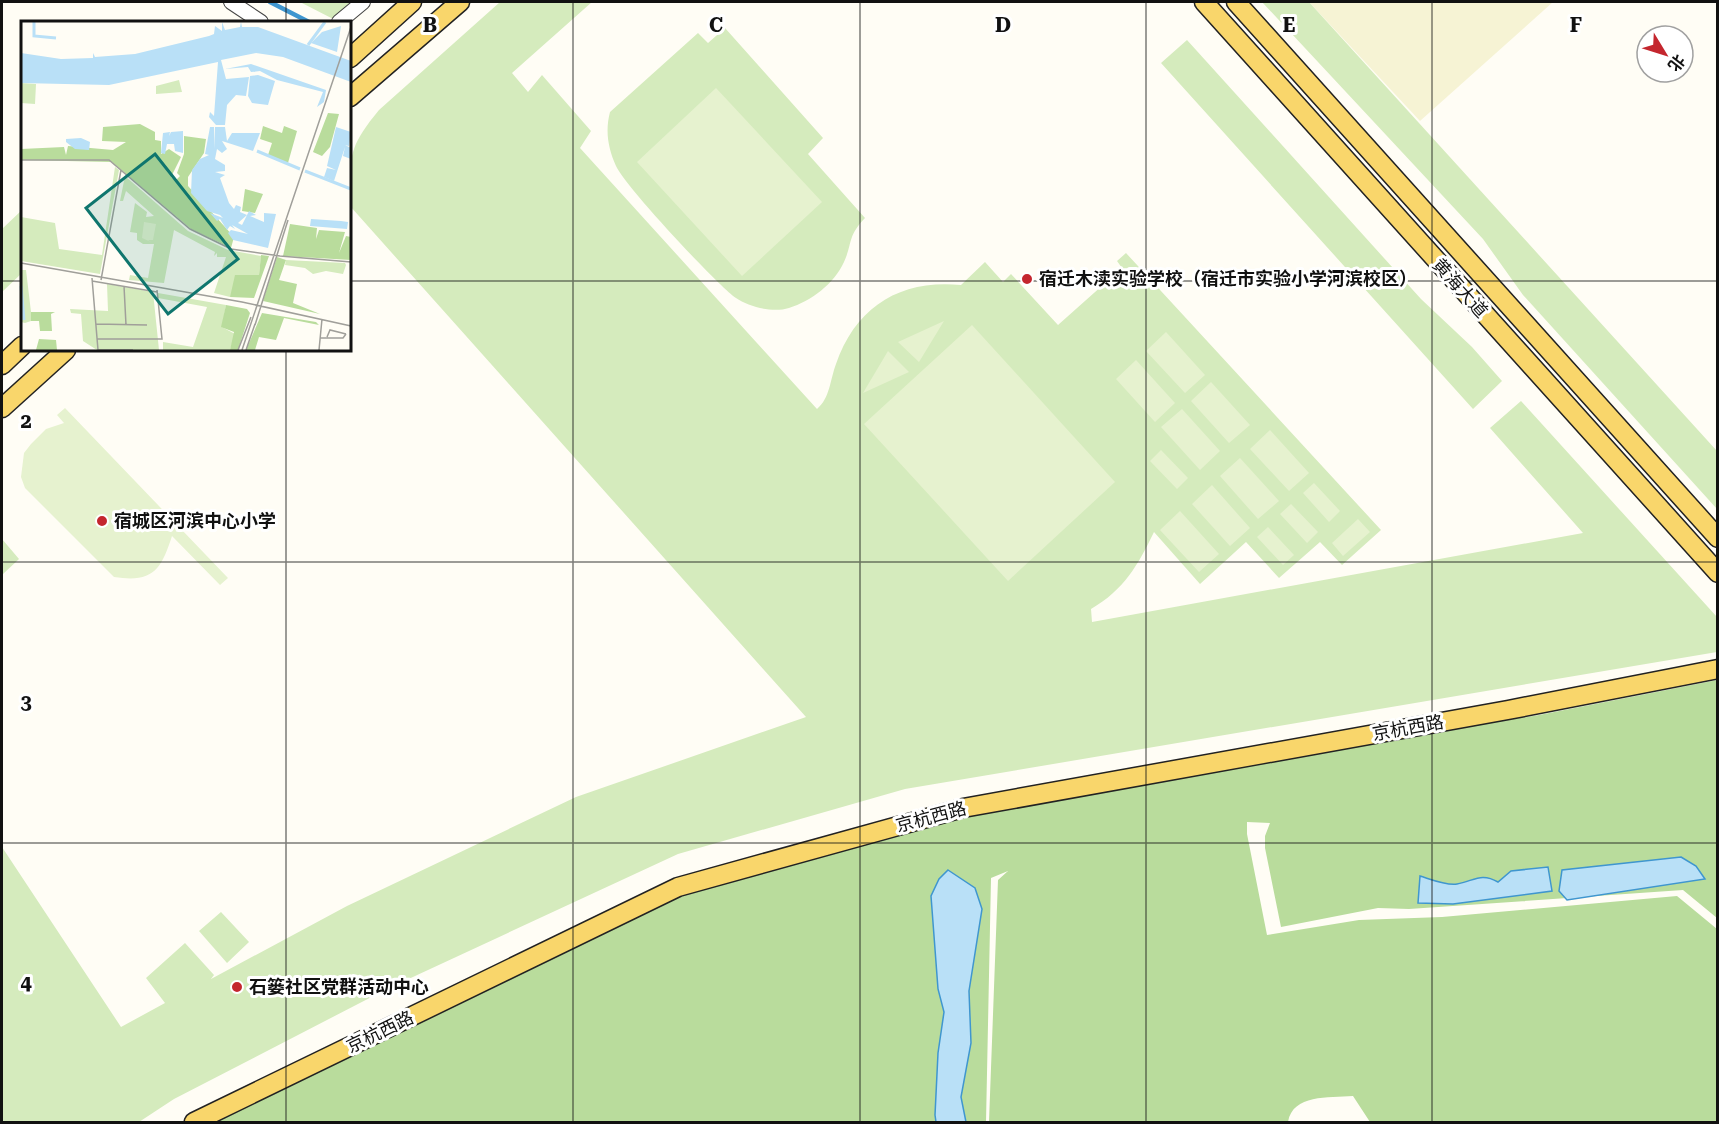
<svg xmlns="http://www.w3.org/2000/svg" width="1719" height="1124" viewBox="0 0 1719 1124" font-family="'Roboto Serif','Noto Sans SC',serif">
<style>
.farmland{fill:#f6f3d4}
.green{fill:#d5ebbd}
.forest{fill:#b9dc9c}
.pitch{fill:#e6f2cf}
.water{fill:#b9e0f7;stroke:#3f96cf;stroke-width:1.5}
.lines{fill:none;stroke-linecap:round;stroke-linejoin:round}
.stream{stroke:#3f96cf;stroke-width:4.5}
.minor-casing{stroke:#444;stroke-width:16}
.major-casing{stroke:#222;stroke-width:21}
.minor{stroke:#fff;stroke-width:14}
.major{stroke:#f9d66b;stroke-width:18}
.grid{fill:none;stroke:#111;stroke-width:1.5;stroke-opacity:0.55}
.poi-dot{fill:#c4262e;stroke:#fff;stroke-width:2}
.labels{text-anchor:middle;stroke-width:6;stroke-linejoin:round;paint-order:stroke}
.poi-label{font-size:18px;font-weight:bold;fill:#111;stroke:#fff;text-anchor:start}
.street-label{font-size:18px;fill:#111;stroke:#fff}
.inset-river{fill:none;stroke:#b9e0f7;stroke-width:3}
.inset-road{fill:none;stroke:#a09f9a;stroke-width:1.5}
.view{fill:#0f766e;fill-opacity:0.15;stroke:#0f766e;stroke-width:3}
.inset-edge{fill:none;stroke:#111;stroke-width:3}
.grid-label{font-size:20px;text-anchor:middle;font-weight:bold;fill:#111;stroke:#fff;stroke-width:6;stroke-linejoin:round;paint-order:stroke}
</style>
<rect width="100%" height="100%" fill="#fffdf5"/>
<path class="farmland" d="M 1309,2 L 1553,2 L 1420,121 Z"/>
<path class="green" d="M 300,2 L 362,2 L 339,22 Z
M 500,2 L 592,2 L 512,73 L 528,92 L 542,75 L 591,131 L 580,148 L 817,409 C 830,398 830,380 836,364 C 856,306 901,279 961,285 L 985,262 L 1003,282 L 1011,274 L 1058,325 L 1122,268 L 1117,261 L 1126,253 L 1381,530 L 1342,565 L 1320,542 L 1279,578 L 1246,542 L 1200,584 L 1154,532 C 1138,565 1124,590 1091,609 L 1092,622 L 1583,533 L 1490,428 L 1521,401 L 1717,617 L 1717,652 L 905,789 L 678,854 L 387,989 L 174,1099 L 139,1122 L 2,1122 L 2,847 L 121,1027 L 165,1003 L 146,978 L 185,943 L 214,975 L 211,979 L 347,906 L 576,797 L 806,717 L 350,206 C 350,157 347,149 379,110 Z
M 1262,2 L 1309,2 L 1717,451 L 1717,509 L 1523,295 L 1483,239 Z
M 725,28 L 823,138 L 808,154 L 865,218 C 847,237 853,242 844,262 C 834,284 811,301 789,308 C 773,313 749,307 736,298 C 718,286 624,185 616,166 C 608,148 605,131 610,112 L 698,33 L 708,43 Z
M 1187,40 L 1421,299 L 1472,347 L 1502,381 L 1473,409 L 1161,63 Z
M 22,210 L 22,273 L 2,292 L 2,229 Z
M 2,539 L 19,559 L 2,575 Z
M 221,912 L 249,942 L 227,963 L 199,931 Z"/>
<path class="forest" d="M 1717,680 L 1717,918 L 1683,890 L 1409,909 L 1378,908 L 1281,927 L 1265,848 L 1265,836 L 1270,823 L 1247,822 L 1247,834 L 1267,935 L 1359,920 L 1442,917 L 1677,896 L 1717,929 L 1717,1122 L 1370,1122 L 1353,1096 C 1328,1098 1293,1094 1288,1122 L 989,1122 L 998,880 L 1008,871 L 991,878 L 986,1122 L 210,1122 L 687,891 L 988,811 L 1328,749 L 1539,715 Z"/>
<path class="pitch" d="M 716,88 L 822,202 L 742,276 L 637,162 Z
M 944,321 L 919,362 L 898,342 Z
M 972,325 L 1115,482 L 1008,581 L 864,424 Z
M 1166,332 L 1205,375 L 1185,393 L 1146,351 Z
M 888,351 L 909,372 L 863,393 Z
M 1136,360 L 1175,403 L 1155,422 L 1116,379 Z
M 1211,382 L 1250,425 L 1229,443 L 1191,401 Z
M 65,408 L 228,578 L 220,585 L 172,536 C 161,570 153,583 114,577 L 25,488 L 21,477 L 24,453 L 31,444 L 46,429 L 64,423 L 57,415 Z
M 1182,409 L 1220,451 L 1200,470 L 1161,427 Z
M 1270,430 L 1309,473 L 1289,491 L 1250,449 Z
M 1161,450 L 1188,478 L 1177,489 L 1150,461 Z
M 1240,458 L 1279,501 L 1258,519 L 1220,476 Z
M 1314,483 L 1340,511 L 1329,522 L 1303,493 Z
M 1212,485 L 1250,528 L 1230,546 L 1192,504 Z
M 1291,504 L 1318,532 L 1307,543 L 1280,514 Z
M 1180,511 L 1219,554 L 1199,572 L 1160,530 Z
M 1358,519 L 1370,532 L 1343,556 L 1332,543 Z
M 1268,527 L 1294,555 L 1283,565 L 1257,537 Z"/>
<path class="water" d="M 1681,857 L 1696,866 L 1705,879 L 1567,900 L 1559,891 L 1562,870 Z
M 1548,867 L 1552,891 L 1453,904 L 1418,903 L 1420,876 C 1430,879 1447,886 1457,884 C 1474,881 1481,872 1498,882 L 1511,871 Z
M 948,870 L 975,888 L 982,909 L 969,991 L 971,1043 L 961,1097 L 966,1122 L 936,1122 L 935,1115 L 938,1053 L 944,1012 L 938,989 L 931,896 L 939,879 Z"/>
<g class="lines">
<path class="stream" d="M 270,2 L 309,22"/>
<defs>
<path id="minor" d="M 231,2 L 261,22
M 339,22 L 363,2"/>
<path id="major" d="M 1204,2 L 1718,573
M 1236,2 L 1718,538
M 350,58 L 412,2
M 350,97 L 460,2
M 2,365 L 22,346
M 2,408 L 66,350
M 194,1122 L 678,887 L 963,808 L 1508,710 L 1718,669"/>
</defs>
<use href="#minor" class="minor-casing"/>
<use href="#major" class="major-casing"/>
<use href="#minor" class="minor"/>
<use href="#major" class="major"/>
</g>
<path class="grid" d="M 286,2 L 286,22M 573,2 L 573,1122M 860,2 L 860,1122M 1146,2 L 1146,1122M 1432,2 L 1432,1122M 2,281 L 22,281M 350,281 L 1718,281M 286,350 L 286,1122M 2,562 L 1718,562M 2,843 L 1718,843"/>
<g class="poi-dot">
<circle cx="1027" cy="279" r="6"/>
<circle cx="102" cy="521" r="6"/>
<circle cx="237" cy="987" r="6"/>
</g>
<g class="labels">
<g class="poi-label">
<text x="1039" y="285">宿迁木渎实验学校（宿迁市实验小学河滨校区）</text>
<text x="114" y="527">宿城区河滨中心小学</text>
<text x="249" y="993">石篓社区党群活动中心</text>
</g>
<g class="street-label">
<text transform="translate(1460 288) rotate(48)" y="6">黄海大道</text>
<text transform="translate(1408 728) rotate(-10)" y="6">京杭西路</text>
<text transform="translate(931 817) rotate(-15)" y="6">京杭西路</text>
<text transform="translate(380 1032) rotate(-26)" y="6">京杭西路</text>
</g>
</g>
<g transform="translate(21 21)">
<rect width="330" height="330" fill="#fffdf5"/>
<path d="M 158,59 L 161,71 L 135,73 L 135,65 ZM 0,62 L 15,63 L 14,83 L 0,82 ZM 94,146 L 98,149 L 79,253 L 0,240 L 0,196 L 34,202 L 38,228 L 81,234 ZM 104,155 L 167,210 L 207,229 L 240,235 L 238,254 L 225,255 L 209,276 L 193,272 L 205,236 L 196,236 L 196,232 L 193,235 L 194,231 L 153,209 L 143,262 L 108,259 L 109,254 L 127,257 L 133,223 L 122,223 L 116,219 L 116,212 L 109,211 L 114,182 L 126,191 L 125,196 L 133,195 L 105,170 L 102,180 L 99,180 ZM 265,239 L 324,242 L 325,244 L 322,253 L 305,250 L 292,253 L 284,247 L 264,244 ZM 0,249 L 5,249 L 10,291 L 10,300 L 4,302 L 0,301 ZM 86,263 L 132,271 L 138,329 L 76,329 L 62,320 L 60,293 L 50,292 L 49,288 L 87,290 ZM 137,272 L 205,284 L 201,306 L 214,313 L 209,329 L 142,329 L 142,321 L 172,326 L 186,286 L 137,277 Z" fill="#d5ebbd"/>
<path d="M 307,92 L 318,93 L 309,126 L 301,135 L 292,131 ZM 119,103 L 134,111 L 134,119 L 140,120 L 140,133 L 148,128 L 160,136 L 150,156 L 154,160 L 159,155 L 156,152 L 163,133 L 163,115 L 185,118 L 183,132 L 167,156 L 167,165 L 213,216 L 210,227 L 170,208 L 91,141 L 0,139 L 0,128 L 43,126 L 45,134 L 47,125 L 92,129 L 105,121 L 81,120 L 82,106 ZM 242,105 L 261,112 L 263,105 L 276,110 L 267,142 L 247,134 L 251,122 L 239,118 ZM 224,168 L 242,173 L 234,192 L 221,190 ZM 269,203 L 296,207 L 295,218 L 298,209 L 324,211 L 318,232 L 325,215 L 330,216 L 330,239 L 262,235 ZM 240,234 L 248,235 L 233,277 L 209,276 L 214,254 L 238,254 ZM 256,236 L 265,239 L 258,259 L 276,263 L 272,282 L 299,293 L 242,280 ZM 205,284 L 226,288 L 229,292 L 217,329 L 209,329 L 213,311 L 200,306 ZM 10,291 L 34,291 L 30,293 L 31,310 L 19,310 L 18,300 L 10,300 ZM 241,292 L 295,301 L 298,304 L 263,297 L 255,319 L 238,316 L 234,329 L 225,329 ZM 18,318 L 35,319 L 36,329 L 15,329 Z" fill="#b9dc9c"/>
<path d="M 123,201 L 135,203 L 132,219 L 127,219 L 130,221 L 121,217 Z" fill="#e6f2cf"/>
<path d="M 201,1 L 204,9 L 219,6 L 220,1 L 221,6 L 237,6 L 330,40 L 330,61 L 262,36 L 235,32 L 200,39 L 205,58 L 228,56 L 225,75 L 215,74 L 206,84 L 204,104 L 195,104 L 188,96 L 189,91 L 193,95 L 197,41 L 88,64 L 0,62 L 0,32 L 40,38 L 72,37 L 72,32 L 74,36 L 114,33 L 188,15 L 193,13 L 194,5 L 201,10 ZM 320,5 L 316,31 L 290,22 L 301,11 ZM 230,43 L 305,69 L 303,81 L 296,86 L 302,71 L 256,59 L 239,50 L 230,51 L 227,46 L 204,48 ZM 237,54 L 254,60 L 247,84 L 231,82 L 227,75 L 229,55 ZM 189,106 L 193,106 L 193,128 L 194,106 L 204,106 L 206,120 L 211,112 L 239,112 L 232,130 L 201,120 L 206,128 L 201,132 L 196,128 L 194,138 L 204,144 L 204,150 L 194,151 L 204,154 L 199,157 L 208,182 L 213,188 L 215,184 L 220,186 L 219,191 L 226,194 L 217,202 L 221,204 L 228,190 L 235,194 L 229,195 L 243,201 L 243,192 L 255,193 L 247,227 L 212,219 L 207,212 L 210,209 L 227,213 L 211,204 L 214,208 L 209,205 L 206,209 L 199,198 L 196,200 L 189,192 L 202,197 L 199,194 L 186,190 L 170,172 L 171,149 L 179,138 L 188,134 L 184,133 ZM 315,106 L 330,111 L 328,125 L 324,124 L 330,127 L 330,138 L 322,135 L 324,126 L 313,160 L 303,156 L 306,147 L 315,149 L 306,145 ZM 162,110 L 162,132 L 154,130 L 153,123 L 146,123 L 144,133 L 140,132 L 142,112 L 149,111 L 148,115 L 150,111 ZM 60,117 L 69,121 L 68,129 L 54,128 L 45,121 L 45,118 ZM 290,198 L 320,200 L 327,201 L 326,208 L 289,205 Z" fill="#b9e0f7"/>
<path class="inset-river" d="M 13,1 L 13,15 L 35,17M 287,24 L 304,1M 236,130 L 279,148M 284,150 L 330,168M 0,265 L 3,299"/>
<path class="inset-road" d="M 0,139 L 88,139 L 169,208 L 210,228 L 259,235M 259,235 L 330,241M 0,242 L 221,281 L 330,305M 71,257 L 77,329M 80,259 L 100,149M 71,260 L 136,271M 103,265 L 105,304M 75,303 L 126,304M 234,304 L 267,199M 306,316 L 309,309 L 325,313M 299,317 L 322,317 L 325,313M 76,318 L 141,318 L 136,269M 77,329 L 112,329M 217,329 L 230,296M 221,329 L 330,6M 225,329 L 234,303M 298,329 L 301,298"/>
<path class="view" d="M 134,133 L 217,238 L 147,293 L 65,187 Z"/>
<rect width="330" height="330" class="inset-edge"/>
</g>
<g class="grid-label">
<text x="430" y="32">B</text>
<text x="716" y="32">C</text>
<text x="1003" y="32">D</text>
<text x="1289" y="32">E</text>
<text x="1576" y="32">F</text>
<text x="26" y="428">2</text>
<text x="26" y="709">3</text>
<text x="26" y="990">4</text>
</g>
<rect width="1719" height="1124" fill="none" stroke="#111111" stroke-width="6"/>
<g transform="translate(1665 54) rotate(128)"><circle r="28" fill="#ffffff" stroke="#a0a0a0" stroke-width="1.5"/>
<path d="M0-4.5L10 22L0 15L-10 22Z" fill="#c4262e"/>
<text y="-9" font-size="16" font-weight="bold" text-anchor="middle" fill="#111111">北</text>
</g>
</svg>
